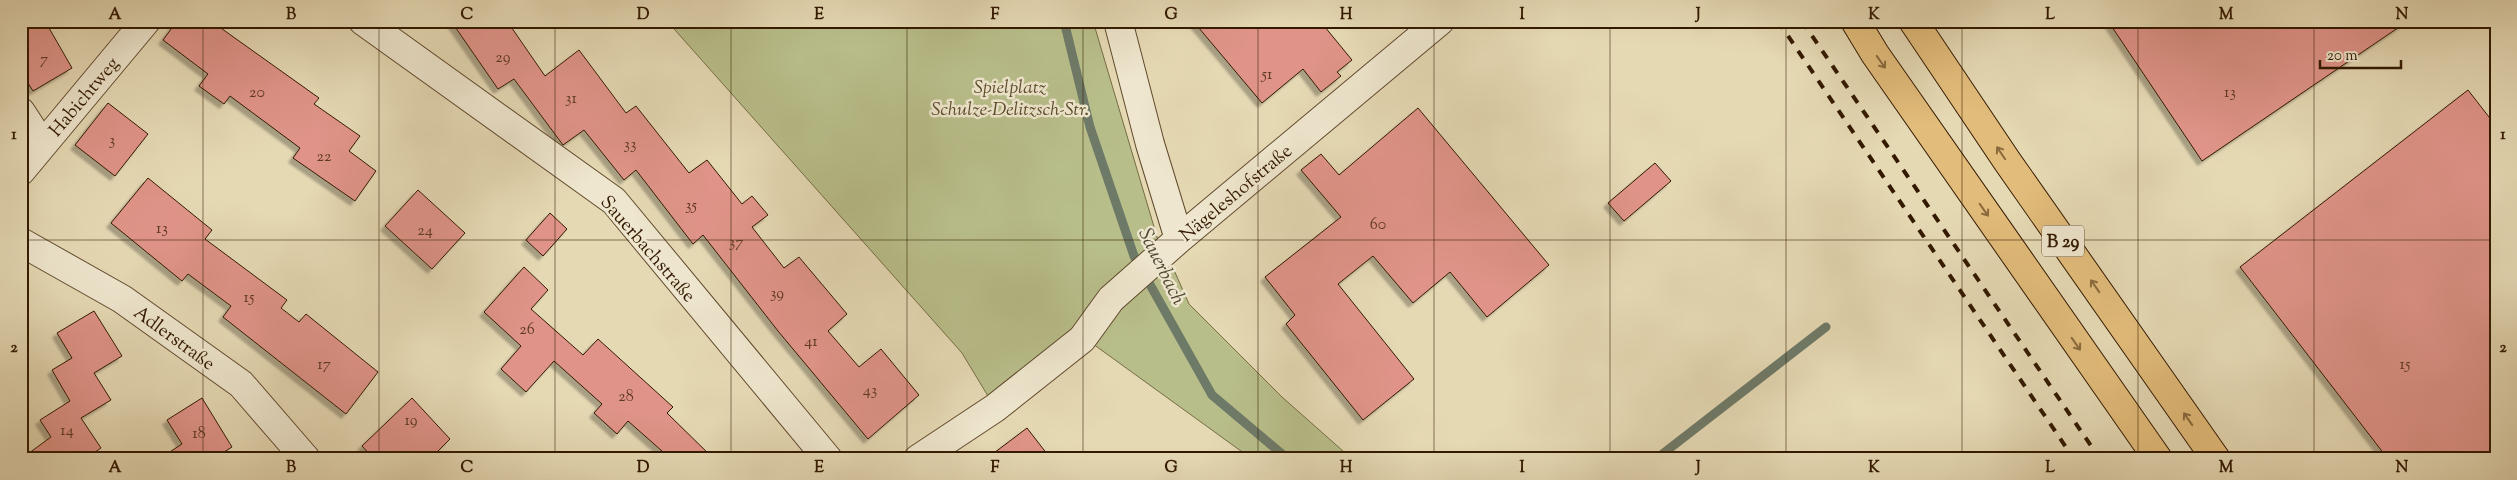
<svg xmlns="http://www.w3.org/2000/svg" width="2517" height="480" viewBox="0 0 2517 480" font-family="'Sorts Mill Goudy',serif">
<style>
.green{fill:#b8be8a;stroke:#766c45}
.lines{fill:none;stroke-linecap:round;stroke-linejoin:round}
.stream{stroke:#6e7a68;stroke-width:9}
.building{fill:#e09489;stroke:#331900;filter:url(#shadow)}
.minor-casing{stroke:#60492d;stroke-width:30}
.highway-casing{stroke:#331900;stroke-width:30}
.minor{stroke:#eee6ce;stroke-width:28}
.highway{stroke:#e2bc7a;stroke-width:28}
.rail{stroke:#331900;stroke-width:4;stroke-dasharray:9 9;stroke-linecap:butt}
.oneway{stroke:#8a6a3d}
.grid{fill:none;stroke:#331900;stroke-width:1;stroke-opacity:0.55}
.labels{text-anchor:middle;stroke-width:5;stroke-linejoin:round;paint-order:stroke}
.number-label{font-size:16px;fill:#5e3822}
.shield{fill:#eee6ce;stroke:#6b563e;stroke-width:1}
.shield-label{font-size:18px;font-weight:bold;fill:#331900}
.park-label{font-size:19px;font-style:italic;fill:#5b4b29;stroke:#eee6ce}
.street-label{font-size:19px;fill:#331900;stroke:#eee6ce}
.water-label{font-size:20px;font-style:italic;fill:#514934;stroke:#eee6ce}
.neatline{fill:none;stroke:#331900;stroke-width:2}
.grid-label{font-size:16px;text-anchor:middle;font-weight:bold;fill:#331900}
</style>
<defs>
<filter id="shadow"><feDropShadow dx="-4.5" dy="4.5" stdDeviation="1" flood-color="#0004"/></filter>
</defs>
<rect width="100%" height="100%" fill="#e5d9b4"/>
<filter id="stains"><feTurbulence type="fractalNoise" baseFrequency=".004" numOctaves="4"/><feColorMatrix values="0 0 0 0 .2 0 0 0 0 .09 0 0 0 0 .02 0 0 0 .5 -.17"/></filter>
<radialGradient id="worn" r=".72"><stop offset=".6" stop-color="#630" stop-opacity="0"/><stop offset="1" stop-color="#630" stop-opacity=".3"/></radialGradient>
<path class="green" d="M 667,21 L 1093,21 L 1160,247 L 1077,334 L 991,401 L 962,353 Z
M 1166,252 L 1189,304 L 1282,397 L 1352,459 L 1252,459 L 1093,344 Z"/>
<g class="lines">
<path class="stream" d="M 1064,21 L 1090,127 L 1134,256 L 1212,395 L 1288,459
M 1656,459 L 1826,327"/>
</g>
<path class="building" d="M 21,21 L 45,21 L 72,68 L 33,91 L 21,72 Z
M 177,21 L 211,21 L 319,98 L 314,104 L 360,136 L 349,151 L 376,171 L 355,201 L 293,158 L 300,148 L 230,96 L 224,104 L 199,86 L 208,74 L 163,40 Z
M 451,21 L 507,21 L 545,76 L 579,50 L 626,113 L 636,106 L 689,173 L 707,160 L 742,204 L 752,196 L 768,215 L 752,227 L 784,268 L 799,257 L 847,314 L 828,331 L 859,367 L 881,349 L 919,395 L 868,439 L 778,331 L 703,235 L 693,244 L 636,170 L 624,180 L 584,130 L 563,145 L 514,79 L 498,89 Z
M 1193,21 L 1320,21 L 1352,60 L 1337,72 L 1341,76 L 1321,92 L 1303,69 L 1262,103 Z
M 2108,21 L 2408,21 L 2202,161 Z
M 2468,90 L 2496,126 L 2496,459 L 2388,459 L 2240,267 Z
M 108,103 L 148,134 L 115,176 L 75,145 Z
M 1418,108 L 1549,265 L 1487,317 L 1450,272 L 1413,303 L 1373,256 L 1338,284 L 1414,379 L 1363,420 L 1286,324 L 1295,315 L 1265,277 L 1341,217 L 1301,170 L 1321,154 L 1339,175 Z
M 1655,163 L 1671,181 L 1624,221 L 1608,203 Z
M 148,178 L 212,230 L 205,239 L 287,300 L 281,308 L 299,322 L 306,314 L 378,372 L 346,414 L 223,317 L 231,306 L 188,274 L 182,281 L 111,223 Z
M 418,190 L 465,233 L 432,269 L 385,226 Z
M 550,213 L 567,229 L 543,256 L 526,240 Z
M 524,267 L 548,290 L 531,309 L 583,355 L 598,339 L 673,407 L 667,413 L 714,459 L 671,459 L 628,421 L 617,434 L 594,413 L 602,404 L 554,361 L 526,392 L 501,369 L 521,346 L 484,312 Z
M 94,311 L 122,356 L 94,373 L 111,400 L 81,418 L 101,448 L 85,459 L 21,459 L 51,437 L 40,420 L 70,401 L 52,370 L 72,358 L 57,333 Z
M 202,398 L 232,447 L 213,459 L 159,459 L 182,444 L 167,420 Z
M 412,398 L 450,439 L 430,459 L 374,459 L 362,446 Z
M 1027,428 L 1051,459 L 986,459 Z"/>
<g class="lines">
<defs>
<path id="minor" d="M 363,21 L 614,201 L 828,459
M 1118,21 L 1150,144 L 1179,239
M 21,112 L 42,144
M 21,171 L 146,21
M 21,242 L 122,299 L 241,384 L 306,459
M 918,459 L 995,408 L 1082,339 L 1111,299 L 1179,239 L 1440,21"/>
<path id="highway" d="M 1855,21 L 1875,54 L 2158,459
M 1913,21 L 2007,161 L 2216,459"/>
</defs>
<use href="#minor" class="minor-casing"/>
<use href="#highway" class="highway-casing"/>
<use href="#minor" class="minor"/>
<use href="#highway" class="highway"/>
<path class="rail" d="M 1778,21 L 2074,459
M 1802,21 L 2100,459"/>
</g>
<defs><path id="oneway-shaft" d="M-6 0H5M1.5-3L5.5 0L1.5 3" fill="none" stroke-width="1.6" stroke-linecap="round" stroke-linejoin="round" transform="scale(1.25)"/></defs>
<g class="oneway">
<use href="#oneway-shaft" transform="translate(1881 62) rotate(55)"/>
<use href="#oneway-shaft" transform="translate(2001 153) rotate(-124)"/>
<use href="#oneway-shaft" transform="translate(1984 210) rotate(55)"/>
<use href="#oneway-shaft" transform="translate(2095 286) rotate(-125)"/>
<use href="#oneway-shaft" transform="translate(2076 344) rotate(55)"/>
<use href="#oneway-shaft" transform="translate(2188 419) rotate(-125)"/>
</g>
<path class="grid" d="M 203,21 L 203,459M 379,21 L 379,459M 555,21 L 555,459M 731,21 L 731,459M 907,21 L 907,459M 1083,21 L 1083,459M 1258,21 L 1258,459M 1434,21 L 1434,459M 1610,21 L 1610,459M 1786,21 L 1786,459M 1962,21 L 1962,459M 2138,21 L 2138,459M 2314,21 L 2314,459M 21,240 L 2496,240"/>
<g class="labels">
<g class="number-label">
<text x="503" y="62">29</text>
<text x="44" y="64">7</text>
<text x="1267" y="79">51</text>
<text x="257" y="97">20</text>
<text x="2230" y="97">13</text>
<text x="571" y="103">31</text>
<text x="112" y="145">3</text>
<text x="630" y="149">33</text>
<text x="324" y="161">22</text>
<text x="691" y="210">35</text>
<text x="1378" y="229">60</text>
<text x="162" y="233">13</text>
<text x="425" y="235">24</text>
<text x="736" y="247">37</text>
<text x="777" y="298">39</text>
<text x="249" y="302">15</text>
<text x="527" y="334">26</text>
<text x="811" y="346">41</text>
<text x="324" y="369">17</text>
<text x="2405" y="369">15</text>
<text x="870" y="395">43</text>
<text x="626" y="401">28</text>
<text x="411" y="425">19</text>
<text x="67" y="435">14</text>
<text x="199" y="438">18</text>
</g>
<rect class="shield" x="2042" y="225.5" width="42" height="31" rx="4"/>
<g class="shield-label">
<text x="2063" y="247">B 29</text>
</g>
<g class="park-label">
<text x="1010" y="93">Spielplatz<tspan x="1010" dy="22">Schulze-Delitzsch-Str.</tspan></text>
</g>
<g class="street-label">
<text transform="translate(83 96) rotate(-50)" y="7">Habichtweg</text>
<text transform="translate(1235 192) rotate(-40)" y="7">Nägeleshofstraße</text>
<text transform="translate(649 248) rotate(49)" y="7">Sauerbachstraße</text>
<text transform="translate(175 337) rotate(36)" y="7">Adlerstraße</text>
</g>
<g class="water-label">
<text transform="translate(1163 266) rotate(64)" y="7">Sauerbach</text>
</g>
</g>
<rect width="2517" height="480" fill="none" stroke="#e5d9b4" stroke-width="55"/>
<path d="M2320 60v8h81v-8" fill="none" stroke="#331900" stroke-width="2.5"/>
<text x="2327" y="60" font-size="15" fill="#331900" stroke="#eee6ce" stroke-width="4" paint-order="stroke">20 m</text>
<rect x="28" y="28" width="2462" height="424" class="neatline"/>
<g class="grid-label">
<text x="115" y="19">A</text>
<text x="291" y="19">B</text>
<text x="467" y="19">C</text>
<text x="643" y="19">D</text>
<text x="819" y="19">E</text>
<text x="995" y="19">F</text>
<text x="1171" y="19">G</text>
<text x="1346" y="19">H</text>
<text x="1522" y="19">I</text>
<text x="1698" y="19">J</text>
<text x="1874" y="19">K</text>
<text x="2050" y="19">L</text>
<text x="2226" y="19">M</text>
<text x="2402" y="19">N</text>
<text x="14" y="139">1</text>
<text x="2503" y="139">1</text>
<text x="14" y="352">2</text>
<text x="2503" y="352">2</text>
<text x="115" y="472">A</text>
<text x="291" y="472">B</text>
<text x="467" y="472">C</text>
<text x="643" y="472">D</text>
<text x="819" y="472">E</text>
<text x="995" y="472">F</text>
<text x="1171" y="472">G</text>
<text x="1346" y="472">H</text>
<text x="1522" y="472">I</text>
<text x="1698" y="472">J</text>
<text x="1874" y="472">K</text>
<text x="2050" y="472">L</text>
<text x="2226" y="472">M</text>
<text x="2402" y="472">N</text>
</g>
<rect width="100%" height="100%" filter="url(#stains)"/>
<rect width="100%" height="100%" fill="url(#worn)"/>
</svg>
